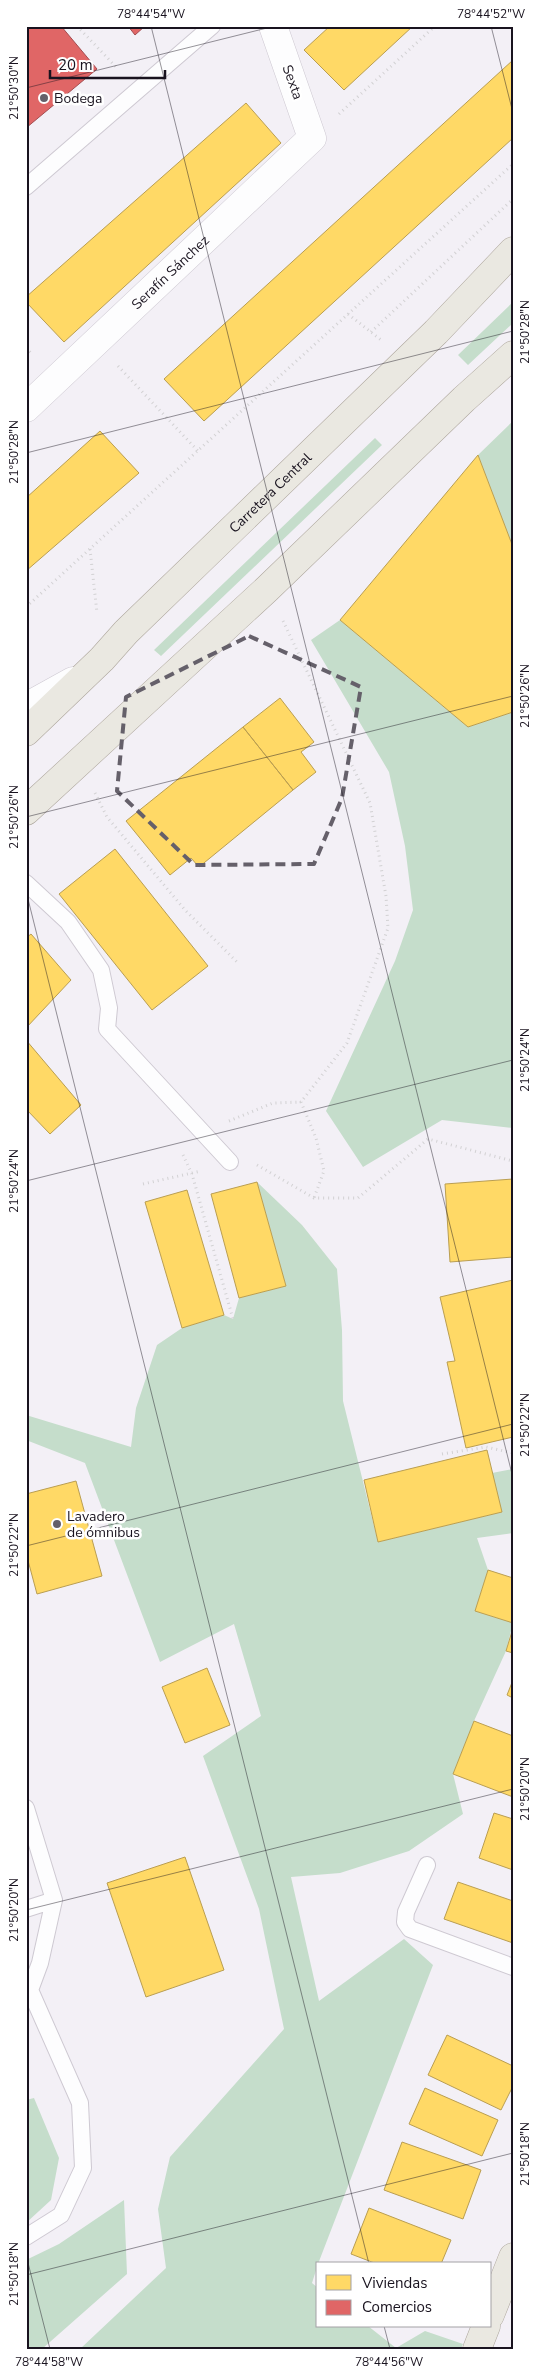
<svg xmlns="http://www.w3.org/2000/svg" width="539" height="2375" viewBox="0 0 539 2375" font-family="'Nunito Sans',sans-serif">
<style>
.green{fill:#c5ddcb}
.homes{fill:#ffd966;stroke:#ba9e51}
.shops{fill:#e06666;stroke:#a44d51}
.lines{fill:none;stroke-linecap:round;stroke-linejoin:round}
.lane-casing{stroke:#cec9d2;stroke-width:18}
.street-casing{stroke:#cec9d2;stroke-width:29}
.primary-casing{stroke:#ada69c;stroke-width:29}
.path{stroke:#d2d1d3;stroke-width:3;stroke-dasharray:1 4;stroke-linecap:butt}
.lane{stroke:#fdfdfe;stroke-width:16}
.street{stroke:#fdfdfe;stroke-width:28}
.primary{stroke:#eae8e1;stroke-width:28}
.marked{fill:none;stroke:#65606a;stroke-width:4;stroke-dasharray:10 6;stroke-linejoin:round}
.ticks{fill:none;stroke:#19131f;stroke-width:1;stroke-opacity:0.45}
.poi-dot{fill:#65606a;stroke:#fff;stroke-width:2}
.labels{text-anchor:middle;stroke-width:5;stroke-linejoin:round;paint-order:stroke}
.street-label{font-size:14px;fill:#19131f;stroke:#fff}
.poi-label{font-size:14px;fill:#19131f;stroke:#fff;text-anchor:start}
.neatline{fill:none;stroke:#19131f;stroke-width:2}
.ticks-label{font-size:12px;text-anchor:middle;fill:#19131f}
</style>
<rect width="100%" height="100%" fill="#f3f0f6"/>
<path class="green" d="M 513,302 L 513,323 L 468,365 L 458,355 Z
M 513,421 L 513,547 L 478,455 Z
M 375,438 L 382,445 L 161,656 L 154,650 Z
M 340,620 L 468,727 L 513,712 L 513,1128 L 442,1120 L 363,1167 L 326,1111 L 395,961 L 413,910 L 405,846 L 389,772 L 311,640 Z
M 257,1182 L 302,1225 L 337,1269 L 342,1330 L 343,1401 L 378,1542 L 502,1512 L 492,1473 L 513,1469 L 513,1533 L 477,1538 L 488,1570 L 475,1611 L 513,1623 L 506,1651 L 474,1721 L 453,1774 L 463,1814 L 409,1851 L 340,1873 L 291,1877 L 319,2001 L 404,1939 L 433,1965 L 318,2264 L 312,2283 L 318,2288 L 318,2326 L 368,2326 L 396,2348 L 425,2331 L 463,2344 L 461,2349 L 80,2349 L 166,2268 L 158,2209 L 170,2157 L 284,2029 L 259,1909 L 203,1756 L 261,1716 L 234,1624 L 160,1662 L 85,1463 L 26,1440 L 26,1415 L 131,1447 L 136,1408 L 157,1345 L 182,1328 L 224,1315 L 233,1319 L 239,1298 L 286,1286 Z
M 34,2098 L 59,2158 L 51,2200 L 26,2223 L 26,2100 Z
M 124,2200 L 127,2274 L 42,2349 L 26,2349 L 26,2260 L 59,2244 Z"/>
<path class="homes" d="M 330,26 L 413,26 L 344,90 L 304,50 Z
M 513,60 L 513,138 L 204,421 L 164,379 Z
M 246,103 L 281,143 L 64,342 L 26,302 L 26,297 Z
M 100,431 L 139,473 L 26,571 L 26,498 Z
M 478,455 L 513,547 L 513,712 L 468,727 L 340,620 Z
M 280,698 L 314,742 L 301,752 L 316,772 L 293,790 L 243,727 Z
M 243,727 L 293,790 L 199,867 L 191,858 L 170,875 L 126,821 Z
M 115,849 L 208,966 L 152,1010 L 59,894 Z
M 31,934 L 71,980 L 26,1028 L 26,938 Z
M 26,1040 L 81,1105 L 50,1134 L 26,1109 Z
M 513,1179 L 513,1257 L 450,1262 L 445,1184 Z
M 257,1182 L 286,1286 L 239,1298 L 211,1194 Z
M 187,1190 L 224,1315 L 182,1328 L 145,1202 Z
M 513,1280 L 513,1437 L 466,1448 L 447,1362 L 455,1361 L 440,1297 Z
M 487,1450 L 502,1512 L 378,1542 L 364,1480 Z
M 76,1481 L 102,1576 L 37,1594 L 26,1553 L 26,1494 Z
M 488,1570 L 513,1578 L 513,1623 L 475,1611 Z
M 513,1628 L 513,1653 L 506,1651 Z
M 207,1668 L 230,1725 L 185,1743 L 162,1687 Z
M 513,1680 L 513,1698 L 507,1695 Z
M 474,1721 L 513,1736 L 513,1797 L 453,1774 Z
M 494,1813 L 513,1819 L 513,1870 L 479,1858 Z
M 185,1857 L 224,1970 L 146,1997 L 107,1883 Z
M 458,1882 L 513,1901 L 513,1943 L 444,1919 Z
M 447,2035 L 513,2066 L 513,2086 L 501,2110 L 428,2075 Z
M 425,2088 L 498,2120 L 482,2156 L 409,2124 Z
M 402,2142 L 481,2170 L 463,2219 L 384,2190 Z
M 369,2208 L 451,2240 L 441,2264 L 377,2264 L 351,2254 Z"/>
<path class="shops" d="M 26,26 L 61,26 L 97,69 L 26,128 Z
M 128,26 L 145,26 L 135,35 Z"/>
<g class="lines">
<defs>
<path id="lane" d="M 26,187 L 212,26
M 26,883 L 68,922 L 101,970 L 109,1008 L 107,1029 L 230,1162
M 26,1808 L 54,1900 L 26,1909
M 427,1865 L 406,1912 L 405,1922 L 410,1929 L 513,1967
M 26,2237 L 61,2215 L 83,2168 L 80,2103 L 30,1990 L 40,1963 L 54,1900"/>
<g id="street">
<path id="s1" d="M 26,408 L 312,138 L 273,26"/>
<path d="M 26,707 L 73,681"/>
</g>
<g id="primary">
<path id="s2" d="M 26,732 L 102,659 L 126,632 L 436,332 L 513,251"/>
<path d="M 26,811 L 267,589 L 464,399 L 513,355"/>
<path d="M 490,2315 L 513,2257"/>
<path d="M 477,2349 L 486,2326"/>
</g>
</defs>
<use href="#lane" class="lane-casing"/>
<use href="#street" class="street-casing"/>
<use href="#primary" class="primary-casing"/>
<path class="path" d="M 77,26 L 118,69
M 339,114 L 435,26
M 348,314 L 381,340
M 371,332 L 513,199
M 26,348 L 33,355
M 118,366 L 198,451
M 90,549 L 97,613
M 26,607 L 513,164
M 283,621 L 370,803 L 386,896 L 388,928 L 347,1043 L 301,1102 L 316,1138 L 324,1171 L 314,1198
M 95,793 L 107,817 L 185,910 L 239,964
M 229,1121 L 273,1103 L 301,1102
M 183,1155 L 192,1174 L 233,1319
M 257,1165 L 314,1198 L 358,1198 L 428,1139 L 513,1161
M 143,1184 L 201,1171
M 442,1454 L 486,1447 L 513,1453"/>
<use href="#lane" class="lane"/>
<use href="#street" class="street"/>
<use href="#primary" class="primary"/>
</g>
<path class="marked" d="M 249,636 L 361,687 L 342,798 L 314,864 L 194,865 L 117,791 L 126,697 Z"/>
<path class="ticks" d="M 151,26 L 513,1478M 491,26 L 513,113M 26,88 L 275,26M 26,453 L 513,331M 26,817 L 513,696M 26,891 L 369,2264M 26,1181 L 513,1060M 26,1546 L 513,1424M 26,1910 L 513,1789M 26,2255 L 50,2349M 26,2275 L 513,2153M 384,2326 L 390,2349"/>
<g class="poi-dot">
<circle cx="44" cy="98" r="5"/>
<circle cx="57" cy="1524" r="5"/>
</g>
<g class="labels">
<g class="street-label">
<text transform="translate(293 82) rotate(70)" y="5">Sexta</text>
<text dy="5" stroke="none"><textPath href="#s1" startOffset="198">Serafín Sánchez</textPath></text>
<text dy="5" stroke="none"><textPath href="#s2" startOffset="342">Carretera Central</textPath></text>
</g>
<g class="poi-label">
<text x="54" y="103">Bodega</text>
<text x="67" y="1521">Lavadero<tspan x="67" dy="16">de ómnibus</tspan></text>
</g>
</g>
<rect width="539" height="2375" fill="none" stroke="#ffffff" stroke-width="55"/>
<rect x="316" y="2262" width="175" height="65" fill="#ffffff" stroke="#a3a1a5"/>
<rect x="326" y="2275" width="25" height="15" fill="#ffd966" stroke="#a3a1a5"/>
<text x="362" y="2288" font-size="15" fill="#19131f">Viviendas</text>
<rect x="326" y="2300" width="25" height="15" fill="#e06666" stroke="#a3a1a5"/>
<text x="362" y="2312" font-size="15" fill="#19131f">Comercios</text>
<path d="M50 70v8h115v-8" fill="none" stroke="#19131f" stroke-width="2.5"/>
<text x="58" y="70" font-size="15" fill="#19131f" stroke="#ffffff" stroke-width="4" paint-order="stroke">20 m</text>
<rect x="28" y="28" width="484" height="2320" class="neatline"/>
<g class="ticks-label">
<text x="151" y="18">78°44'54"W</text>
<text x="491" y="18">78°44'52"W</text>
<text transform="translate(14 88) rotate(-90)" y="4">21°50'30"N</text>
<text transform="translate(525 332) rotate(-90)" y="4">21°50'28"N</text>
<text transform="translate(14 452) rotate(-90)" y="4">21°50'28"N</text>
<text transform="translate(525 696) rotate(-90)" y="4">21°50'26"N</text>
<text transform="translate(14 817) rotate(-90)" y="4">21°50'26"N</text>
<text transform="translate(525 1060) rotate(-90)" y="4">21°50'24"N</text>
<text transform="translate(14 1181) rotate(-90)" y="4">21°50'24"N</text>
<text transform="translate(525 1425) rotate(-90)" y="4">21°50'22"N</text>
<text transform="translate(14 1545) rotate(-90)" y="4">21°50'22"N</text>
<text transform="translate(525 1789) rotate(-90)" y="4">21°50'20"N</text>
<text transform="translate(14 1910) rotate(-90)" y="4">21°50'20"N</text>
<text transform="translate(525 2154) rotate(-90)" y="4">21°50'18"N</text>
<text transform="translate(14 2274) rotate(-90)" y="4">21°50'18"N</text>
<text x="49" y="2366">78°44'58"W</text>
<text x="389" y="2366">78°44'56"W</text>
</g>
</svg>
